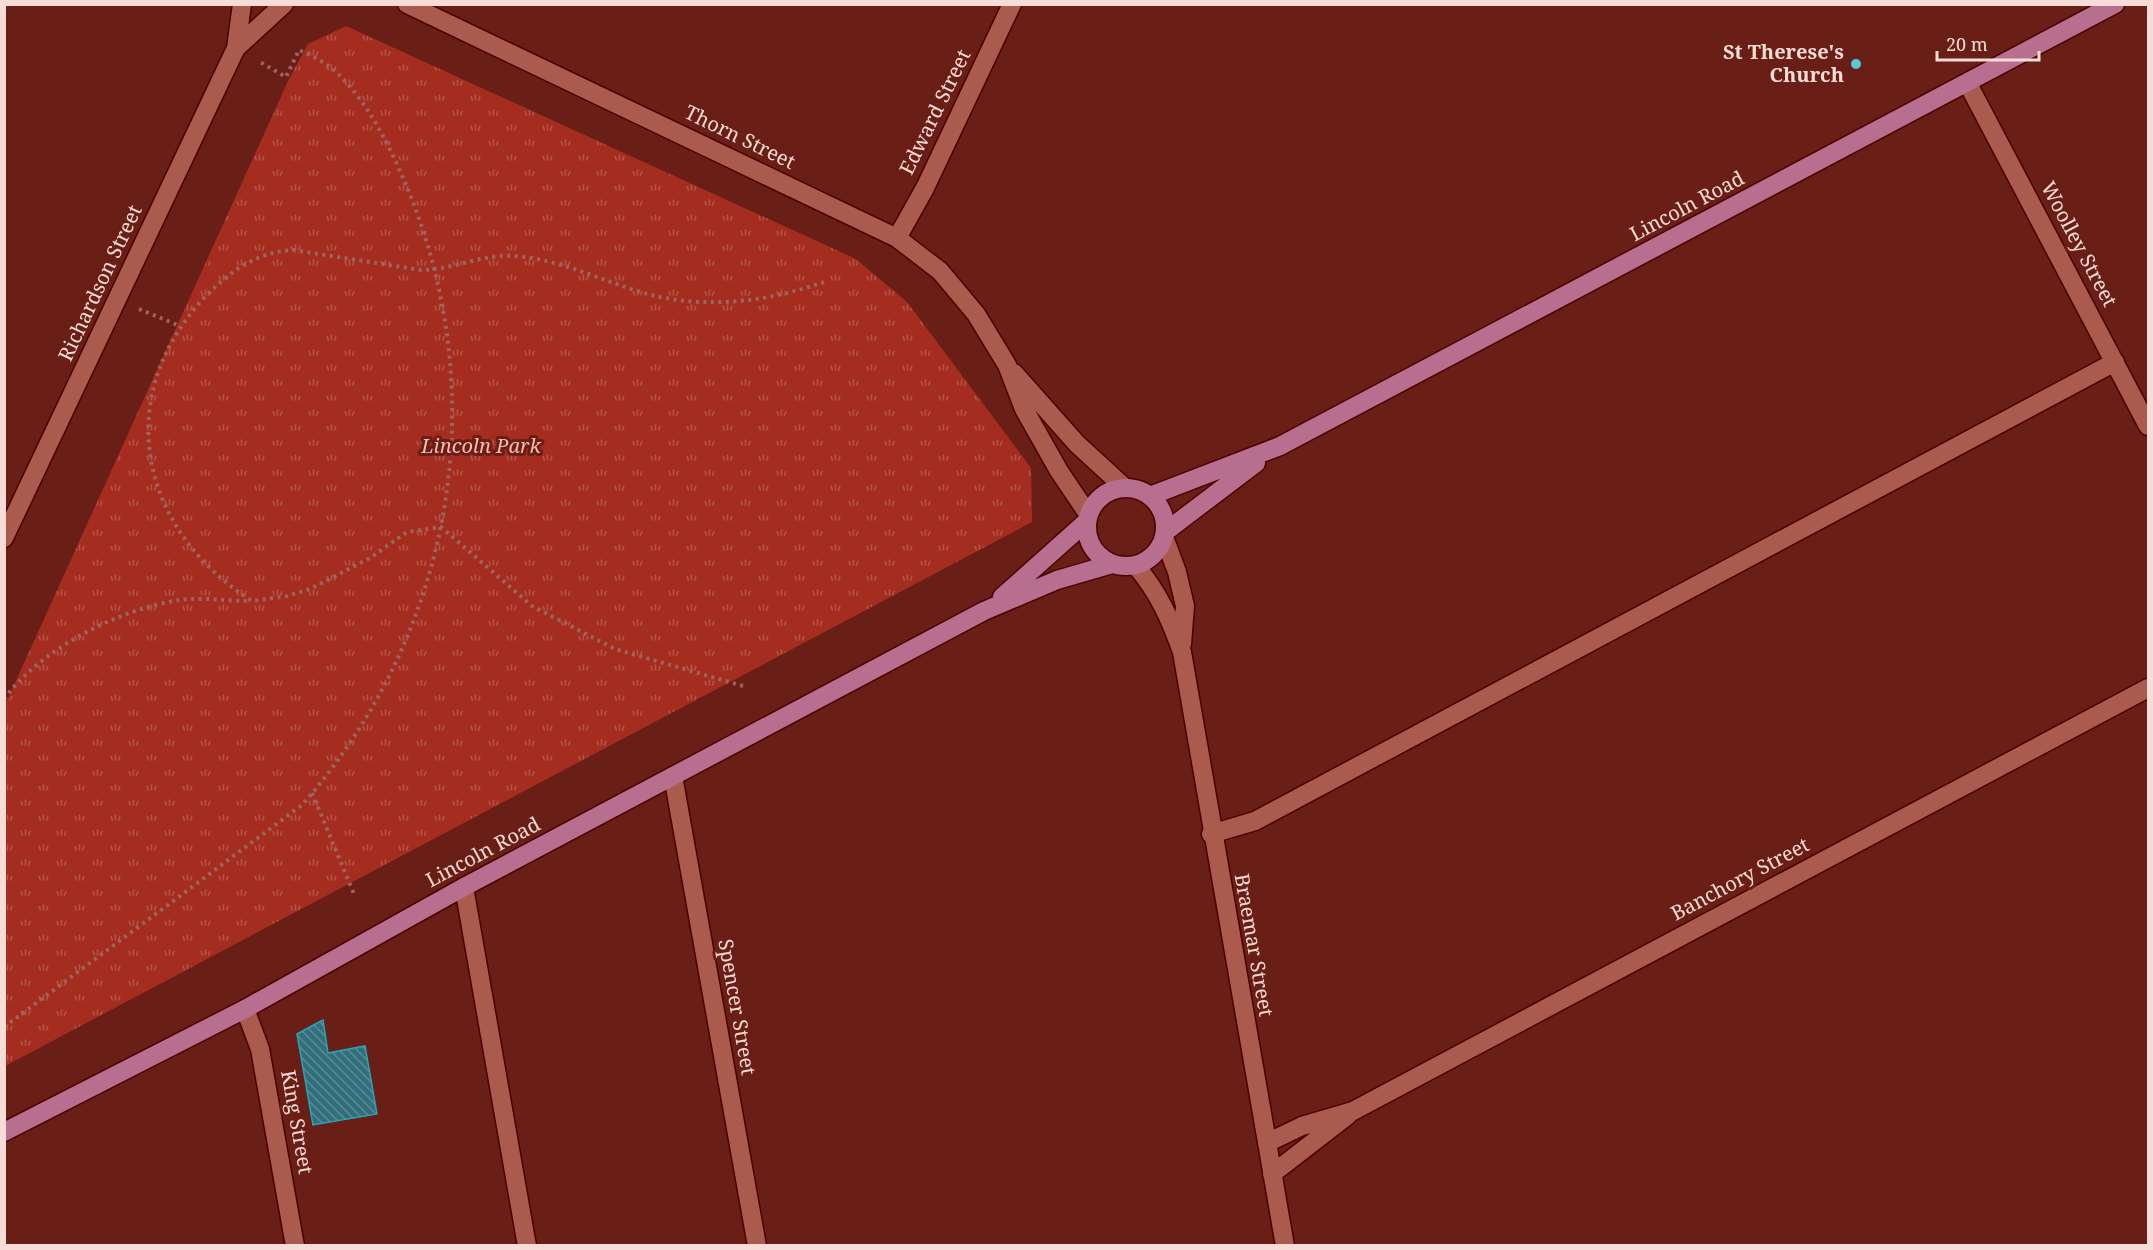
<svg xmlns="http://www.w3.org/2000/svg" width="2153" height="1250" viewBox="0 0 2153 1250" font-family="'Noto Serif',serif">
<style>
.park{fill:url(#park-tufts)}
.building{fill:url(#building-back-hatch);stroke:#25a6b9;stroke-width:1.5}
.lines{fill:none;stroke-linecap:round;stroke-linejoin:round}
.minor-casing{stroke:#4b0000;stroke-width:21}
.major-casing{stroke:#4b0000;stroke-width:21}
.path{stroke:#9e645d;stroke-width:4;stroke-dasharray:3 4.5;stroke-linecap:butt}
.minor{stroke:#ab5b4e;stroke-width:18}
.major{stroke:#b86e8f;stroke-width:18}
.poi-dot{fill:#54cadd;stroke:#6a1f16;stroke-width:2}
.labels{text-anchor:middle;stroke-width:6;stroke-linejoin:round;paint-order:stroke}
.poi-label{font-size:20px;font-weight:bold;fill:#f8dcd7;stroke:#6a1f16;text-anchor:end}
.street-label{font-size:20px;fill:#f8dcd7;stroke:#6a1f16}
.park-label{font-size:20px;font-style:italic;fill:#fdbbb0;stroke:#6a1f16}
</style>
<defs>
<pattern id="park-tufts" width="24" height="20" patternUnits="userSpaceOnUse" patternTransform="scale(1.5)"><rect width="24" height="20" fill="#a42d20"/><path d="M3 7l-1-3M5 7V3M7 7l1-3M15 17l-1-3M17 17v-4M19 17l1-3" fill="none" stroke="#b6554a"/></pattern>
<pattern id="building-back-hatch" width="6" height="6" patternUnits="userSpaceOnUse" patternTransform="scale(1.5)"><rect width="6" height="6" fill="#31707b"/><path d="M-1 5l2 2M0 0l6 6M5-1l2 2" fill="none" stroke="#5a8a93"/></pattern>
</defs>
<rect width="100%" height="100%" fill="#6a1f16"/>
<path class="park" d="M 346,26 L 856,259 L 907,302 L 1031,468 L 1032,522 L 5,1066 L 5,705 L 289,79 L 308,44 Z"/>
<path class="building" d="M 323,1020 L 328,1053 L 365,1046 L 377,1114 L 313,1125 L 297,1034 Z"/>
<g class="lines">
<defs>
<path id="minor" d="M 407,4 L 897,238 L 940,271 L 976,314 L 1007,365 L 1024,409 L 1059,471 L 1088,514
M 236,48 L 284,4
M 1968,84 L 2148,426
M 897,238 L 925,188 L 1012,4
M 1014,373 L 1077,444 L 1124,487
M 1164,537 L 1177,572 L 1185,606 L 1182,644
M 4,538 L 236,48 L 242,4
M 1136,566 C 1159,593 1170,619 1182,652 L 1285,1246
M 673,776 L 757,1246
M 1211,834 L 1255,821 L 2115,362
M 464,887 L 527,1246
M 245,1009 L 260,1049 L 295,1246
M 1267,1143 L 1302,1126 L 1353,1111 L 2148,688
M 1272,1174 L 1347,1116"/>
<path id="major" d="M1087 527a39 39 0 1 1 78 0a39 39 0 1 1-78 0Z
M 1150,496 L 1280,446 L 2115,4
M 1165,532 L 1256,463
M 1002,597 L 1086,522
M 4,1132 L 245,1009 L 464,887 L 984,611 L 1057,580 L 1112,564"/>
</defs>
<use href="#minor" class="minor-casing"/>
<use href="#major" class="major-casing"/>
<path class="path" d="M 139,309 L 180,326
M 743,686 L 615,649 L 532,606 L 441,527 L 407,532 L 370,558 L 310,589 L 287,596 L 252,601 C 141,531 110,399 204,298 C 229,272 256,252 293,250 L 421,270 C 453,270 484,253 516,256 C 559,260 594,277 634,290 C 698,311 765,303 827,281
M 4,699 C 42,648 119,609 180,600 C 202,597 227,601 249,601
M 312,793 L 354,894
M 4,1027 L 302,805 C 451,635 494,402 409,192 C 392,151 370,104 337,73 C 326,62 312,56 299,50 L 286,77 L 260,62"/>
<use href="#minor" class="minor"/>
<use href="#major" class="major"/>
</g>
<circle class="poi-dot" cx="1856" cy="64" r="6"/>
<g class="labels">
<g class="poi-label">
<text x="1844" y="59">St Therese's<tspan x="1844" dy="23">Church</tspan></text>
</g>
<g class="street-label">
<text transform="translate(935 112) rotate(-64)" y="7">Edward Street</text>
<text transform="translate(740 137) rotate(26)" y="7">Thorn Street</text>
<text transform="translate(1687 206) rotate(-28)" y="7">Lincoln Road</text>
<text transform="translate(2079 244) rotate(62)" y="7">Woolley Street</text>
<text transform="translate(100 283) rotate(-65)" y="7">Richardson Street</text>
<text transform="translate(483 852) rotate(-28)" y="7">Lincoln Road</text>
<text transform="translate(1740 879) rotate(-28)" y="7">Banchory Street</text>
<text transform="translate(1254 945) rotate(80)" y="7">Braemar Street</text>
<text transform="translate(737 1007) rotate(80)" y="7">Spencer Street</text>
<text transform="translate(297 1122) rotate(80)" y="7">King Street</text>
</g>
<g class="park-label">
<text x="481" y="453">Lincoln Park</text>
</g>
</g>
<rect width="2153" height="1250" fill="none" stroke="#f8dcd7" stroke-width="12"/>
<path d="M1937 51v9h102v-9" fill="none" stroke="#f8dcd7" stroke-width="3"/>
<text x="1946" y="51" font-size="18" fill="#f8dcd7" stroke="#6a1f16" stroke-width="4.5" paint-order="stroke">20 m</text>
</svg>
